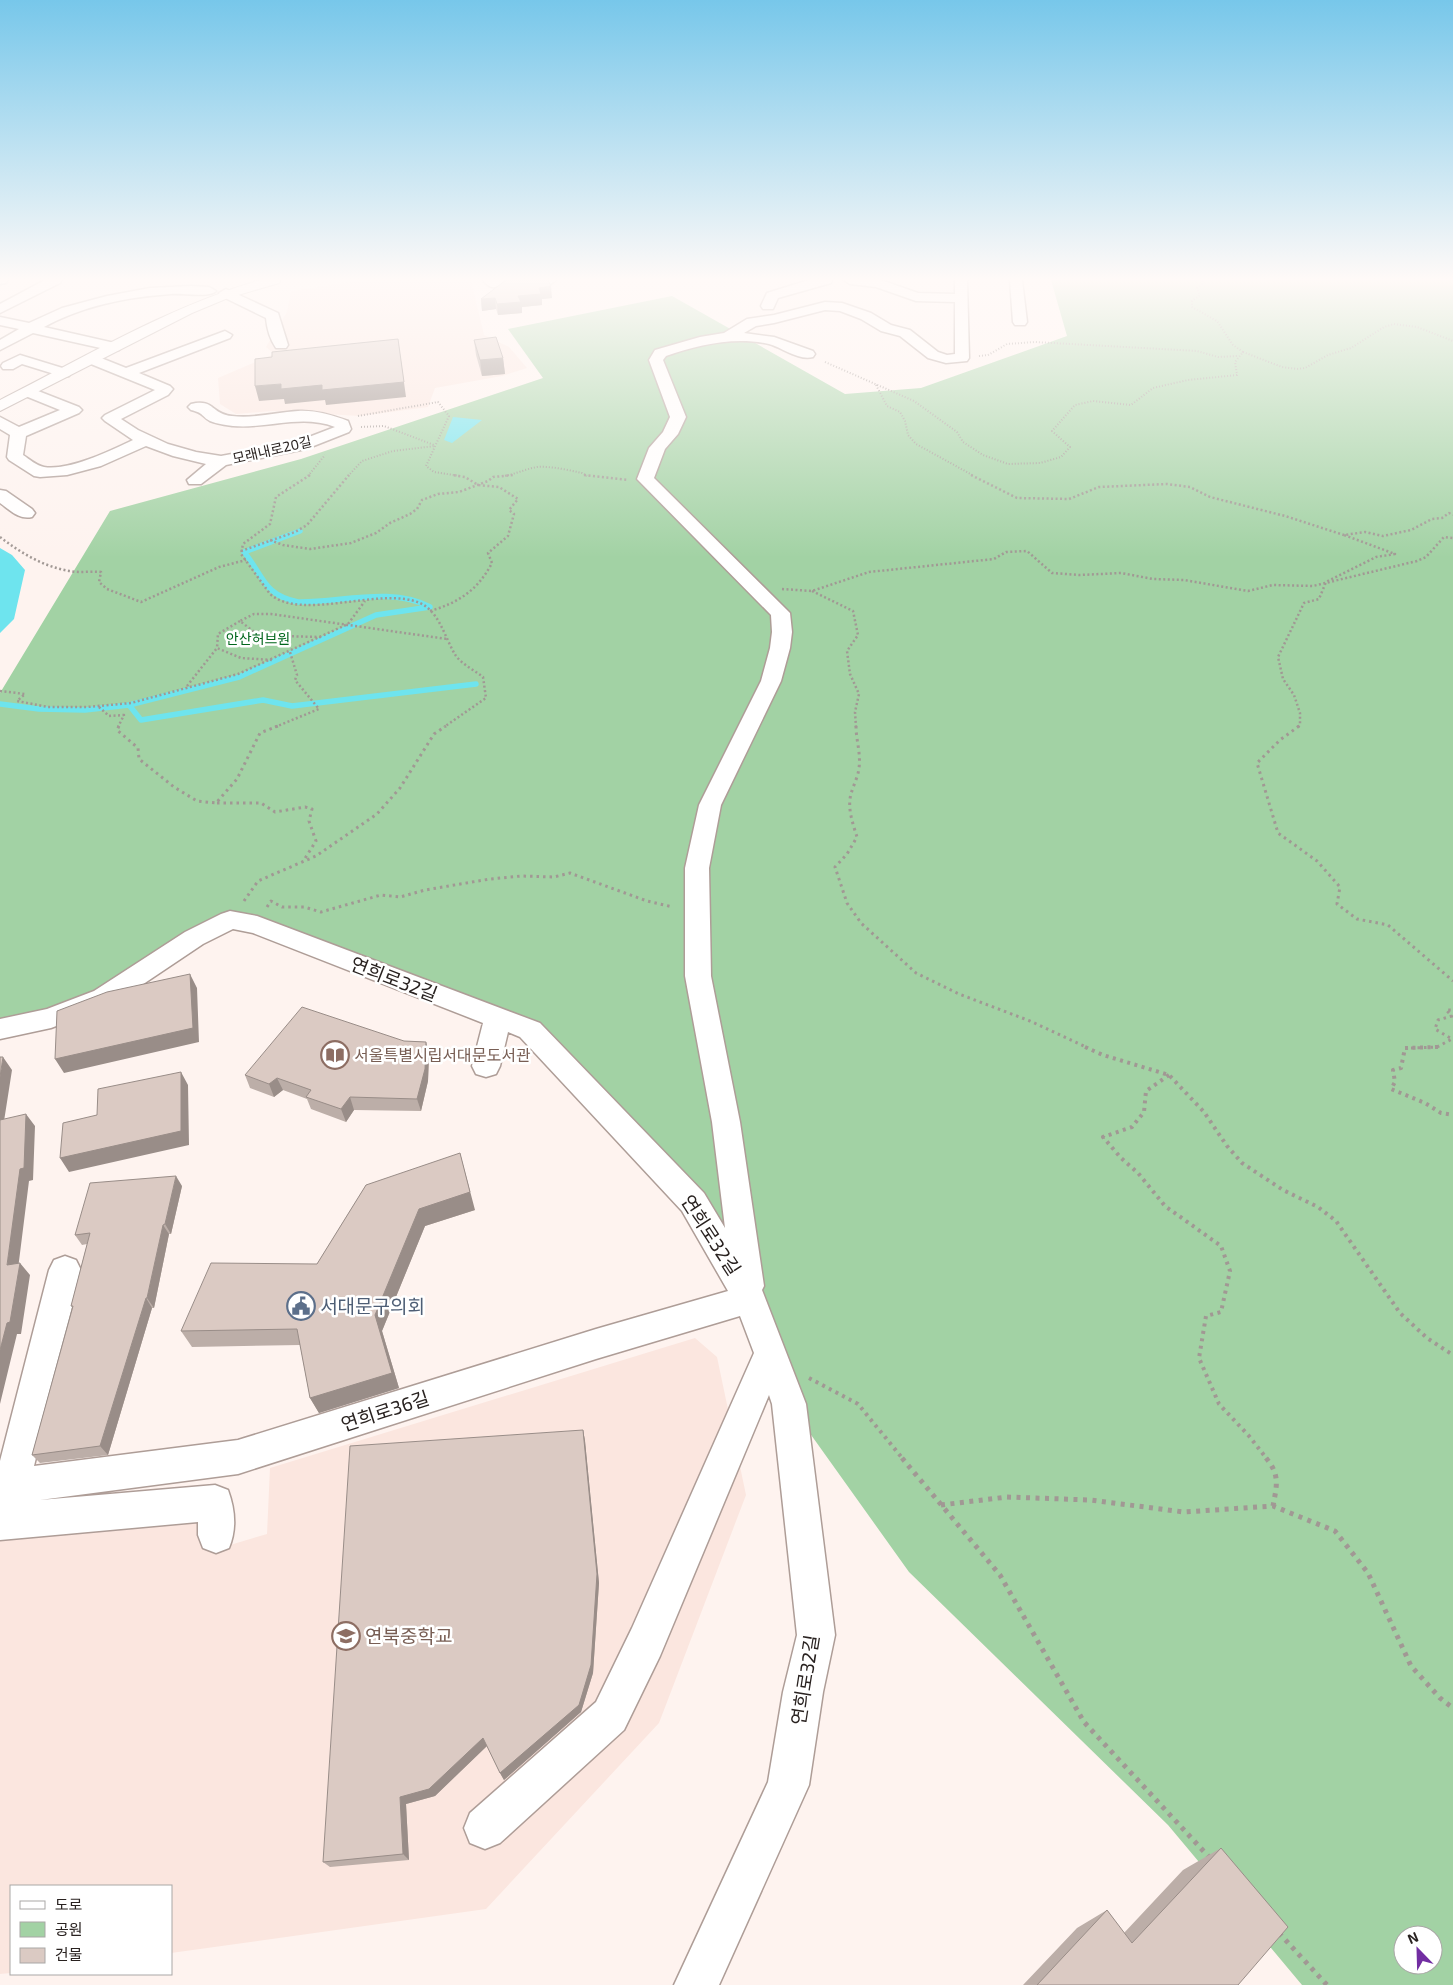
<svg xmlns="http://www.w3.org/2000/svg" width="1453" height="1985" viewBox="0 0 1453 1985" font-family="'Exo 2','Noto Sans KR',sans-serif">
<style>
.built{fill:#fbe6df}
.green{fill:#a2d2a4;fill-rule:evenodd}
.water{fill:#6ee4ee}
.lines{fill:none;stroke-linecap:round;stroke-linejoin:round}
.stream{stroke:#6ee4ee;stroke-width:5.5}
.minor-casing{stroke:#ae9d97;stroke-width:3}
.major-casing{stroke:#ae9d97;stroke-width:2}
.path-far4{stroke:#a19894;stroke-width:2;stroke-dasharray:1 2;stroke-linecap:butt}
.path-far3{stroke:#a19894;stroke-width:2.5;stroke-dasharray:2 2.5;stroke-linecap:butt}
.path-far2{stroke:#a19894;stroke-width:3;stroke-dasharray:2.5 4;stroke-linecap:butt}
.path-far1{stroke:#a19894;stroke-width:4;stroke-dasharray:3 4.5;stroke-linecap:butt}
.path{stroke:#a19894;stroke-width:5;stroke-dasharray:4 5.5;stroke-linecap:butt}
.minor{fill:#fff;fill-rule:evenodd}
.major{fill:#fff;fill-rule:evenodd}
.wall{fill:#bcaea8}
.shaded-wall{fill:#998d88}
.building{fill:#dbcac3;stroke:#998d88}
.labels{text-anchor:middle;stroke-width:5;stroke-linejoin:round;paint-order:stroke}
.far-street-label{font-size:14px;fill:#292220;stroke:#fff}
.far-park-label{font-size:14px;fill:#00661c;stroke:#fff}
.education-label{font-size:16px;fill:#785e54;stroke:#fff;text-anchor:start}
.near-street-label{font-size:19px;fill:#292220;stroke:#fff}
.near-service-label{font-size:19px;fill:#4e5e75;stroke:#fff;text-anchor:start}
.near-education-label{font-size:19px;fill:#785e54;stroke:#fff;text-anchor:start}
</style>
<rect width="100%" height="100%" fill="#fef3ef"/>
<path class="built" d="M 364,280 L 471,280 L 484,335 L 509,347 L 527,368 L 502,376 L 435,388 L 428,407 L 360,416 L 272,411 L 236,414 L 220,404 L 218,378 L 274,354 L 266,347 L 287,312 L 291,291 Z
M 695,1338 L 717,1357 L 746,1495 L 659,1723 L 486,1909 L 171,1953 L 171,1886 L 11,1886 L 11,1973 L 0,1974 L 0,1536 L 212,1520 L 220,1548 L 267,1534 L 270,1468 Z"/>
<path class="green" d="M 1051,280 L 1453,280 L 1453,1985 L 1302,1985 L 1168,1825 L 909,1572 L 789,1404 L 693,1202 L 530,1030 L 230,920 L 103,998 L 0,1029 L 0,693 L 110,511 L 301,459 L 543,378 L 508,329 L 672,296 L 845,394 L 921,388 L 1067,336 ZM 1403,1935 L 1433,1935 L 1433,1965 L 1403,1965 Z"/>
<path class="water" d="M 453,417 L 482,420 L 452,443 L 444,440 Z
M 0,548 L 12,555 L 25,570 L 14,619 L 0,633 Z"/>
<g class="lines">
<path class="stream" d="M 0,704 L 39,709 L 85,710 L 129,705 L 239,677 L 376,615 L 430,607 C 391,586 340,603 298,602 C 263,595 264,576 244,552 L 300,531
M 129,705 L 141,720 L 263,700 L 292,706 L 476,684"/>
<defs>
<path id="minor" d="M 0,280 L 7,280 L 6,283 L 0,284 Z
M 45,280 L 61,280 L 60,283 L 0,313 L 0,304 Z
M 483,280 L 505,280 C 498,289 490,290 483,280 Z
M 542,280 L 555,280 L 555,281 L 549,285 L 544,284 Z
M 809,280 L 832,280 L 831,283 L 778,298 L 773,309 L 763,309 L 761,306 L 767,293 Z
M 844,280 L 881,280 L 918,293 L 955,294 L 955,280 L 967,280 L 969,358 L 967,361 L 946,363 L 928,358 L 900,336 L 881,331 L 861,319 L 840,311 L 825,310 L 774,323 L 756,326 L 744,333 L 774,337 L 813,351 L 815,354 L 813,357 C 799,361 783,348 769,344 C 734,336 698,345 666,356 L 663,360 L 686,417 L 678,434 L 665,449 L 654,478 L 790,613 L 792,632 L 790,648 L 781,681 L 721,805 L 709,868 L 711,976 L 740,1122 L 764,1286 L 762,1290 L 806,1404 L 835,1635 L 823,1692 L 809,1785 L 719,1985 L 674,1985 L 768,1782 L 783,1692 L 797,1635 L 772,1404 L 769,1395 L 660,1656 L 624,1730 L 500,1843 L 485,1849 L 470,1843 L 464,1828 L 470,1813 L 596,1702 L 632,1628 L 754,1353 L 740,1316 L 596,1359 L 238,1474 L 40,1500 L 215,1485 L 228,1490 C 235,1509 237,1529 229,1548 L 216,1553 L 203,1548 L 198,1535 L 198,1522 L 0,1540 L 0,1461 L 49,1270 L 54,1260 L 65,1256 L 76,1260 L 81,1270 L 34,1466 L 238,1440 L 596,1329 L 728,1291 L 682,1211 L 520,1037 L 508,1032 L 500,1066 L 496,1074 L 486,1077 L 476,1074 L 472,1066 L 483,1023 L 253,933 L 233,929 L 203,944 L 112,1005 L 51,1028 L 0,1039 L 0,1019 L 47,1009 L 94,991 L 185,932 L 221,914 L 230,911 L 257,916 L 540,1023 L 704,1193 L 725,1228 L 712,1122 L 685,976 L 685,868 L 699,805 L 761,681 L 770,648 L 772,632 L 771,615 L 637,479 L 649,448 L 663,432 L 670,417 L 649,360 L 655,350 L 700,337 L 724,333 L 747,319 L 774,315 L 825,302 L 842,303 L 871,313 L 891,325 L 910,330 L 938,352 L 947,355 L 955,354 L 955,302 L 916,301 L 876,287 L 850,284 Z
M 1010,280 L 1022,280 L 1027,322 L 1025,325 L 1015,325 L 1013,322 Z
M 191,286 L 209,287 L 216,291 C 210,298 181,293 171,294 C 127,297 82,306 44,327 L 119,344 L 121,347 L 119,350 L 114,351 L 33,333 L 0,350 L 0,340 L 19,329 L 0,325 L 0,317 L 29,323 L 62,308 L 107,296 L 150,288 Z
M 226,289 L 278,313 L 288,345 L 286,348 L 276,348 C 270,339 267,329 266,318 L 221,296 L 219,293 Z
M 225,331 L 232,335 L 230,338 L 139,373 L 170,386 L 173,389 L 168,395 L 121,419 L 138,430 L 168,444 L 196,452 L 221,456 L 296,442 L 335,427 C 301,414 268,429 233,426 C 226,425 217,424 210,421 C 201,416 204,413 191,410 L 188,407 L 191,404 C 214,398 211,414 232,416 C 254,419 276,412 298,411 C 315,410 332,415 348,421 L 351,429 L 349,432 L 306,449 L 226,465 L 201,484 L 189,484 L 187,480 L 206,464 L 173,456 L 146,446 L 101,466 L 67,475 L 40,477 L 34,476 L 9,460 L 7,457 L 10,435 L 0,429 L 0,417 L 19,427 L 60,410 L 23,395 L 20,392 L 23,389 L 33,389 L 79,407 L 82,410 L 79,413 L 26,436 L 23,455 C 29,459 37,466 44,467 C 69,471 110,451 133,440 L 105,421 L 102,418 L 105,415 L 155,390 L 86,362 L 84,359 L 86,356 L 96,356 L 126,368 Z
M 20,355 L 69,370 L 71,373 L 69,376 L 64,377 L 22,364 L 13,369 L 3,369 L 1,366 L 3,363 Z
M 0,490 L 6,491 L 32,509 L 35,513 L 32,517 C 19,520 10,510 0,503 Z"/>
<path id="major" d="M 260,280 L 281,280 L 279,283 L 228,298 L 192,313 L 0,411 L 0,400 C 85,357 168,307 260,280 Z"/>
</defs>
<use href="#minor" class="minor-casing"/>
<use href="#major" class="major-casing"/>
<path class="path-far4" d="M 1243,352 L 1282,367 L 1297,369 L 1305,368 L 1328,355 L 1351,348 L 1384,327 L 1394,324 L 1417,327 L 1453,341
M 979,356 L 988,355 L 1007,344 L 1035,342 L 1197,351 L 1218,357 L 1238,356
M 825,362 L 914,401 L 957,432 L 963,442 L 983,455 L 1008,464 L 1040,463 L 1061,457 L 1070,447 L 1052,431 L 1075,405 L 1093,401 L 1131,405 L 1153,388 L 1188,380 L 1237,375 L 1235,362 L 1243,352 L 1233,345 L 1217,321 L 1192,307 L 1192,301 L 1200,295 L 1197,288 L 1202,284 L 1203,280
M 876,385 L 887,406 L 900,412 L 905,421 L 908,435 L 916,444 L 974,476
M 358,416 L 438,402 L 449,416 L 426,466 L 434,472 L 460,476
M 361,427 L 384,426 L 434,445
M 308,476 L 325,455
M 348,476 L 362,461 L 393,451 L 435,446
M 502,476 C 514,475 525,469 537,467 C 552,466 568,470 582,473 L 587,476"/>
<path class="path-far3" d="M 310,475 L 276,497 L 270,524 L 243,544 L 241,554 L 270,594 C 302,622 380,586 420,603 C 440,612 445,639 456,656 C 463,665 474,670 483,677 L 486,698 L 444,727
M 584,475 L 628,480
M 971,475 L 1017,498 L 1069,499 L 1099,487 L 1167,484 L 1190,487 L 1210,497 L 1285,516 L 1344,535
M 0,537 C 21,553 44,567 70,571 C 80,573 91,571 101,572 L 99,582 L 107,589 L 141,602 L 219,567 L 246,560
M 270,540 L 283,545 L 310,549 L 351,543 L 376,533 L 390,523 L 410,514 L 417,509 L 422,500 L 438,494 L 459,492 L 488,481 L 493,477 L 514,475
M 241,551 L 295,532 L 307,525 L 349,475
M 782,589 L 812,591 L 869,572 L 994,559 L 1006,552 L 1027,551 L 1052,573 L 1080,575 L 1121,573 L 1153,579 L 1184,580 L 1248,591 L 1273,585 L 1313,586 L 1417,561 L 1426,557 L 1444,537 L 1453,538
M 812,591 L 853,611 L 858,635 L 847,651 L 850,674 L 859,694 L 855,712 L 856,727
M 430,611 C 458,603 478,590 492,563 L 488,553 L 508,536 L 514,514 L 509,510 L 518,499 L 499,487 L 478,485 L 465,477 L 452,475
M 240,621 L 218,634 L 217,648 L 241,658 L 272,660
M 321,637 L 278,636 L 253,631 L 240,621 L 254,614 L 271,614 L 447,639
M 187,686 L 217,648
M 0,691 L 25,694 L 17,701 L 48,707 L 87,707 L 131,703 L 238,674 L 348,624 L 365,601
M 99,707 L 109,716 L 124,715 L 118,727
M 275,727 L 319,709 L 295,680 L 297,675 L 290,652
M 1298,727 L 1300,725 L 1300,713 L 1294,695 L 1283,679 L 1278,657 L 1304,603 L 1319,599 L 1326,582 L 1376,557 L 1395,554 L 1344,535 L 1365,532 L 1383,536 L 1411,530 L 1432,519 L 1442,518 L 1449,513 L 1453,515"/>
<path class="path-far2" d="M 119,726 L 117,730 L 138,748 L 139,759 L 174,787 L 197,801 L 216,803 L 237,779 L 260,733 L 278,726
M 856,726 C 856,740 861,753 859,768 C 858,777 853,786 851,794 C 847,808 853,824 857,837 L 847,854 L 835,867 L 847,903 L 861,923 L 916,973 L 959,994 L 1030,1021 L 1088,1048
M 1299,726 L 1280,740 L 1257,763 L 1278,833 L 1317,861 L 1340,887 L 1337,904 L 1357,919 L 1388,925 L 1453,981
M 217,803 L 261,803 L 275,812 L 305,807 L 312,809 L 309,821 L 316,841 L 304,860
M 244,901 L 258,881 L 316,856 L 377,814 L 400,788 L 434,734 L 446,726
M 267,907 L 271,901 L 282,907 L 304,907 L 321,912 L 381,895 L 400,897 L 425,890 L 490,879 L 521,876 L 554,877 L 570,873 L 647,901 L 673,907
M 1411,1048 L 1437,1047 L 1452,1039 L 1435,1029 L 1438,1020 L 1452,1016 L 1446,1010 L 1453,1010"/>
<path class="path-far1" d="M 1085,1047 L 1103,1055 L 1169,1075 L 1204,1112 L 1227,1146 L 1242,1163 L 1283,1190 L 1318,1207 L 1336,1221 L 1400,1313 L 1427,1338 L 1453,1355
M 1438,1047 L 1405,1048 L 1401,1068 L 1393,1070 L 1395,1082 L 1391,1089 L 1425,1103 L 1441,1113 L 1453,1115
M 1169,1075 L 1146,1091 L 1144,1112 L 1132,1127 L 1103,1137 L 1121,1158 L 1138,1173 L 1165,1206 L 1221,1246 L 1230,1271 L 1221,1312 L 1206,1316 L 1199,1358 L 1219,1404 L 1249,1436 L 1267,1459
M 809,1378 L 858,1404 L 903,1459"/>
<path class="path" d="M 902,1458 L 1000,1575 L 1084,1722 L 1209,1857
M 1266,1458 C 1280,1475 1277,1485 1273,1506
M 941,1505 L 1007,1497 L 1090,1500 L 1184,1512 L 1273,1506 L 1335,1531 L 1368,1573 L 1411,1666 L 1440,1698 L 1453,1708
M 1279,1933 L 1327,1985"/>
<use href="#minor" class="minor"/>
<use href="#major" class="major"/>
</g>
<path class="wall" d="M 552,298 L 542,299 L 542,305 L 522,307 L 522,313 L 498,315 L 496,309 L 482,311 L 481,299 Z
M 474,340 L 503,358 L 505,374 L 482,376 L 476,355 Z
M 404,1041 L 426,1042 L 429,1055 L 428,1081 L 421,1111 L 354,1110 L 346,1122 L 311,1109 L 307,1099 L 283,1090 L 274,1097 L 250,1088 L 245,1075 Z
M 366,1185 L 475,1210 L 425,1226 L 382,1331 L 399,1388 L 319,1413 L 310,1398 L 300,1345 L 192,1347 L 181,1331 L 317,1264 Z
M 182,1186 L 171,1234 L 169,1234 L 154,1308 L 152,1308 L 108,1455 L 40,1463 L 32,1455 L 72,1307 L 71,1306 L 87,1244 L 82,1245 L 75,1235 Z
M 583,1430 L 585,1441 L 599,1583 L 593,1673 L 581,1712 L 504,1780 L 500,1773 L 487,1746 L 435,1796 L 406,1804 L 409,1860 L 330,1867 L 323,1862 Z
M 1221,1848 L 1238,1985 L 1023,1985 L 1077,1928 L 1107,1910 L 1124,1933 L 1183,1870 Z"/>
<path class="shaded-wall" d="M 551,286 L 552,298 L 542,299 L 542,305 L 522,307 L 522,313 L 498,315 L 497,304 L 539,288 Z
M 495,298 L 496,309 L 482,311 L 481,299 Z
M 398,339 L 406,397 L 326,405 L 325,400 L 285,404 L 284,399 L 259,401 L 255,386 L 281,384 L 322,385 Z
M 503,358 L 505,374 L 482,376 L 480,360 Z
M 190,974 L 197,988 L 199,1042 L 64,1073 L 55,1059 Z
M 426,1042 L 429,1055 L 428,1081 L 421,1111 L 417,1099 Z
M 3,1057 L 12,1070 L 2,1134 L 0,1131 L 0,1077 Z
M 181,1072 L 188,1085 L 189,1145 L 69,1172 L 60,1158 Z
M 277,1078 L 283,1090 L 274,1097 L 269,1084 Z
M 350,1097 L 354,1110 L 346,1122 L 341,1109 Z
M 26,1114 L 35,1126 L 33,1180 L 29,1181 L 17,1277 L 7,1265 Z
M 460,1153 L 475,1210 L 425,1226 L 382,1331 L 399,1388 L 319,1413 L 310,1398 L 375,1315 L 419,1209 Z
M 176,1176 L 182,1186 L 171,1234 L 165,1224 Z
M 163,1225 L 169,1234 L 154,1308 L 147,1298 Z
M 20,1263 L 30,1275 L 21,1334 L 17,1334 L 0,1404 L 0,1350 Z
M 146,1298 L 152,1308 L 108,1455 L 100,1446 Z
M 583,1430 L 585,1441 L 599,1583 L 593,1673 L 581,1712 L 504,1780 L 500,1773 Z
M 483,1738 L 488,1745 L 435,1796 L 406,1804 L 409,1860 L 403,1854 L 400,1797 Z"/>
<path class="building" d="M 506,280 L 548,280 L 551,286 L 539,288 L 541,294 L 518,296 L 521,302 L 497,304 L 495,298 L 481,299 Z
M 496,337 L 503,358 L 480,360 L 474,340 Z
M 398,339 L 404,382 L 322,390 L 322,385 L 281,389 L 281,384 L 255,386 L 255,359 L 272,357 L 272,352 Z
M 190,974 L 193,1028 L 55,1059 L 57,1011 L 107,992 Z
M 302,1007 L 404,1041 L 426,1042 L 425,1069 L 417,1099 L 350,1097 L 341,1109 L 306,1097 L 311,1090 L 277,1078 L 269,1084 L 245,1075 Z
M 0,1057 L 3,1057 L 0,1077 Z
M 181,1072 L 181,1131 L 60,1158 L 63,1123 L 97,1115 L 98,1089 Z
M 26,1114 L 24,1168 L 20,1169 L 7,1265 L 20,1263 L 10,1322 L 7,1323 L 0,1350 L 0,1120 Z
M 460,1153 L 470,1192 L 419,1209 L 375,1315 L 392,1373 L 310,1398 L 297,1329 L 181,1331 L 211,1263 L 317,1264 L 366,1185 Z
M 176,1176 L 165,1224 L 163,1225 L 147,1298 L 146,1298 L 100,1446 L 32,1455 L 73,1306 L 71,1306 L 90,1233 L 75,1235 L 90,1183 Z
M 583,1430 L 597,1574 L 591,1665 L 579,1705 L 500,1773 L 483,1738 L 429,1789 L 400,1797 L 403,1854 L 323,1862 L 350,1446 Z
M 1221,1848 L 1288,1927 L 1238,1985 L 1037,1985 L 1107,1910 L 1132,1943 Z"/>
<linearGradient id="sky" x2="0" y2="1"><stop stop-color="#77c7ea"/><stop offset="0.5" stop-color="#fffaf8"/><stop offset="1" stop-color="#fffaf8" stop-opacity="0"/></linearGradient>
<rect width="1453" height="558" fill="url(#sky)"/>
<defs>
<symbol id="library-ring" viewBox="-11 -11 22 22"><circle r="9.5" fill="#fff" stroke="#8d6e63" stroke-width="1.5"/><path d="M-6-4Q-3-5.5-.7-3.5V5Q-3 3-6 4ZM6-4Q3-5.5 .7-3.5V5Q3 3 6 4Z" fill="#8d6e63"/></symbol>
<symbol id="civic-ring" viewBox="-11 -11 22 22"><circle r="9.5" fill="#fff" stroke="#5c6f8a" stroke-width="1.5"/><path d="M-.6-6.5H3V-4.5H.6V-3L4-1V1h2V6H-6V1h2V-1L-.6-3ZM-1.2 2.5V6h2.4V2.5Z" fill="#5c6f8a"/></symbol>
<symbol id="school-ring" viewBox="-11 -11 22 22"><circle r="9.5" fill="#fff" stroke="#8d6e63" stroke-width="1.5"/><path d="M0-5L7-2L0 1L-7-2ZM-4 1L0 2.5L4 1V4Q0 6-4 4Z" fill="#8d6e63"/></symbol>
</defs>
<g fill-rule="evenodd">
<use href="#library-ring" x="319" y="1039" width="32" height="32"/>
<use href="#civic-ring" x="285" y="1290" width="32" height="32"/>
<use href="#school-ring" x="330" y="1620" width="32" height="32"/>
</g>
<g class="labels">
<g class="far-street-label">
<text transform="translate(272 450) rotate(-13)" y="5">모래내로20길</text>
</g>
<g class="far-park-label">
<text x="258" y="644">안산허브원</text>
</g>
<g class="education-label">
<text x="354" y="1061">서울특별시립서대문도서관</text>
</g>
<g class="near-street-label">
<text transform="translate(394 979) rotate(21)" y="7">연희로32길</text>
<text transform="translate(711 1235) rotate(57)" y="7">연희로32길</text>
<text transform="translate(385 1411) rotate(-18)" y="7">연희로36길</text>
<text transform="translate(805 1680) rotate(-81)" y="7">연희로32길</text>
</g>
<g class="near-service-label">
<text x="320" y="1313">서대문구의회</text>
</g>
<g class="near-education-label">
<text x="365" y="1643">연북중학교</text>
</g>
</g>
<rect x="10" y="1885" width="162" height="90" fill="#ffffff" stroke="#a9a7a6"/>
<rect x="20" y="1901" width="25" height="8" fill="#ffffff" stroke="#a9a7a6"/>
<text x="55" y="1910" font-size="15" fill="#292220">도로</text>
<rect x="20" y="1922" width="25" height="15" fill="#a2d2a4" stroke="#a9a7a6"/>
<text x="55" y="1935" font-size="15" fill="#292220">공원</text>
<rect x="20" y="1948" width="25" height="15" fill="#dbcac3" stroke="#a9a7a6"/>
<text x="55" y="1960" font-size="15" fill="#292220">건물</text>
<g transform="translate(1418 1950) rotate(337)"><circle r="24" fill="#ffffff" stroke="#a9a7a6"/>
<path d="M0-4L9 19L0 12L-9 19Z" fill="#722ea2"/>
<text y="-8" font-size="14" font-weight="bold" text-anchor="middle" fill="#292220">N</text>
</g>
</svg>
